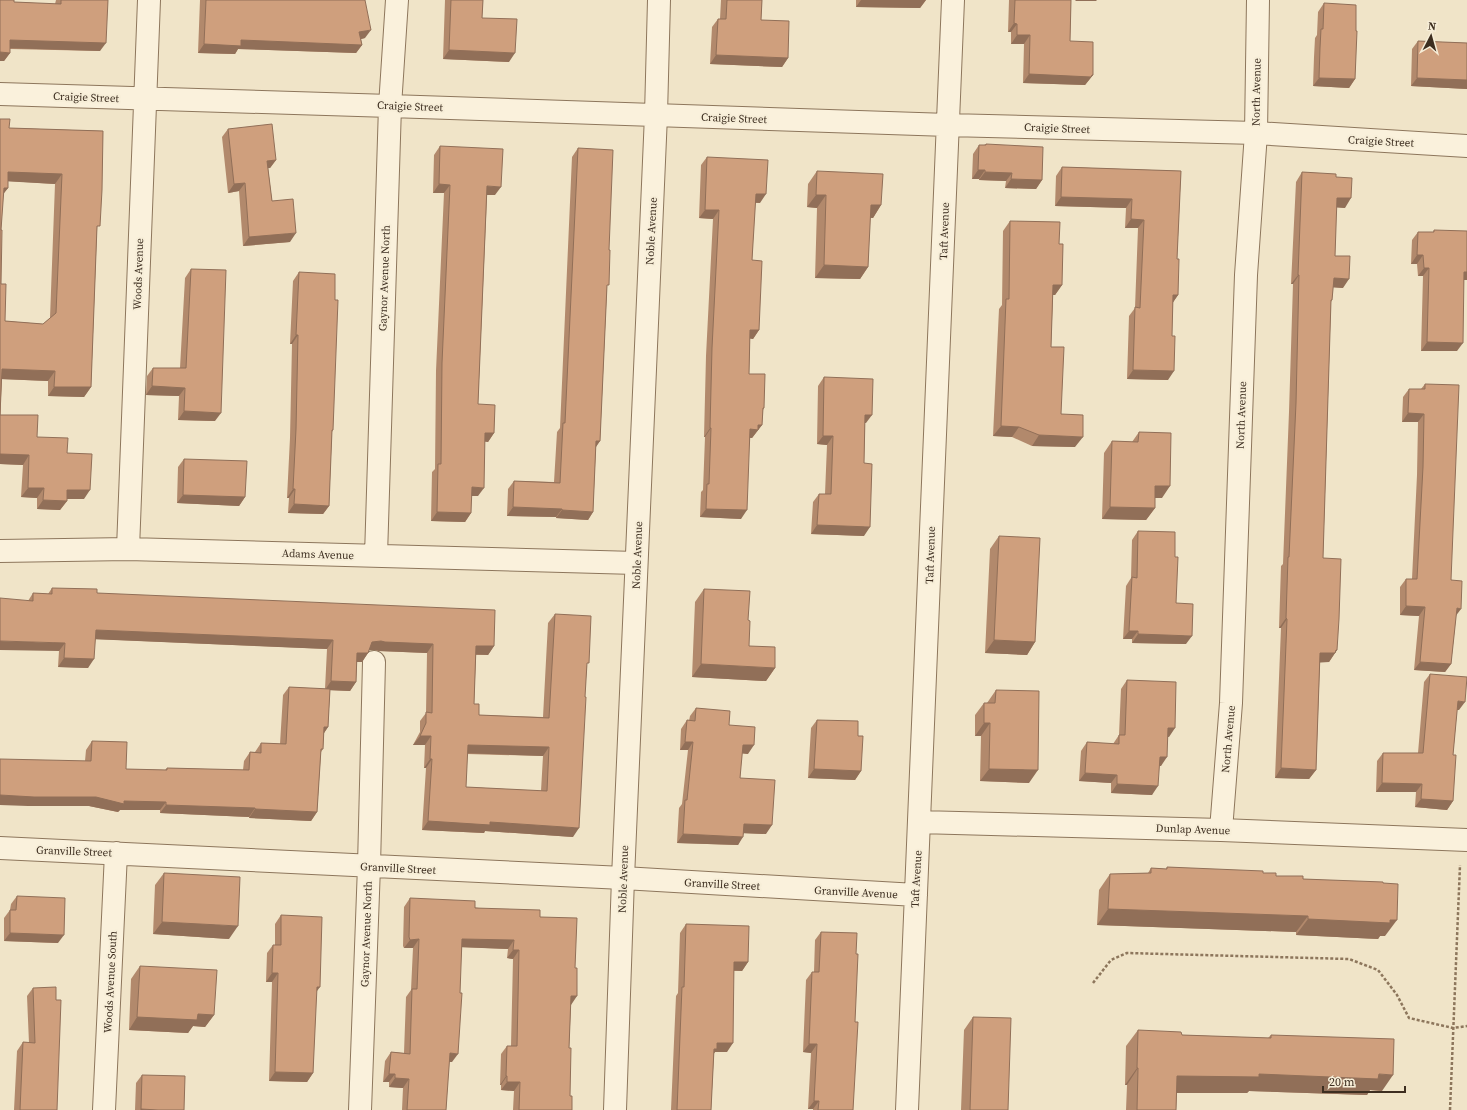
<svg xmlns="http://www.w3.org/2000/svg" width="1467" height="1110" viewBox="0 0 1467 1110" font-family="'Source Serif 4',serif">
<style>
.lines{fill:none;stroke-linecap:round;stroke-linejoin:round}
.minor-casing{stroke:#8d765c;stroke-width:24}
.path{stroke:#8d765c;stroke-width:2.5;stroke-dasharray:3 2;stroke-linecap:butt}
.minor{stroke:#faf1dc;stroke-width:22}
.wall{fill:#b2896c;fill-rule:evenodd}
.shaded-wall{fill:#916f58}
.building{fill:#cf9f7d;stroke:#916f58;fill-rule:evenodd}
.labels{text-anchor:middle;stroke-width:4;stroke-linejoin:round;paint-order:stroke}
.street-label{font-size:11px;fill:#3d2e20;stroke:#f7eed8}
</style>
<rect width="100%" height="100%" fill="#f0e4c8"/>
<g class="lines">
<defs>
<path id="minor" d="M 0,94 L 390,106 L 948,125 L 1256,133 L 1467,146
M 128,549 L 149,0
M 0,551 L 128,549 L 636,563
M 376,556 L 390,106 L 397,0
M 919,822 L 1221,830 L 1467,840
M 1221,830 L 1231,703 L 1246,275 L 1256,133 L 1258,0
M 0,848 L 623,878 L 916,895
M 104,1110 L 116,853
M 360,1110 L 369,866 L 374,662
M 615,1110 L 623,878 L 656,115 L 659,0
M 907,1110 L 953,0"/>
</defs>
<use href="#minor" class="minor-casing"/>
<path class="path" d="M 1093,983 L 1111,960 L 1127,953 L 1349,959 L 1378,970 L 1397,995 L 1409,1018 L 1453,1028 L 1467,1026
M 1450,1110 L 1460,865"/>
<use href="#minor" class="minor"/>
</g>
<path class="wall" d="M 0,0 L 14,2 L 55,4 L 56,0 L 108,0 L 100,51 L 10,49 L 10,53 L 4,61 L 0,61 Z
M 200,0 L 365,0 L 365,38 L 361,39 L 362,45 L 356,53 L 238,49 L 235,54 L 198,53 Z
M 445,0 L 483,0 L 482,18 L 509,62 L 443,59 Z
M 721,0 L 762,0 L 761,20 L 788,58 L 782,67 L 710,64 L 712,27 L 718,19 L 720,19 Z
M 856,0 L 926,0 L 920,8 L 856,7 Z
M 1009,0 L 1071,0 L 1070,41 L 1093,75 L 1085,85 L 1023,83 L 1024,44 L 1011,44 L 1011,32 L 1008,32 Z
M 1324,3 L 1356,31 L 1355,79 L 1349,88 L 1313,86 L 1314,57 L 1315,38 L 1317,35 L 1318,12 Z
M 1418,41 L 1467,43 L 1467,89 L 1411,86 L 1412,49 Z
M 0,119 L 9,128 L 103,131 L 97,231 L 91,387 L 84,397 L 48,396 L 48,381 L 2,379 L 0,415 L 37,437 L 67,453 L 84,499 L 67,499 L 67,501 L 60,510 L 37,509 L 37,498 L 21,497 L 23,465 L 0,464 ZM 8,181 L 55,184 L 50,318 L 43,324 L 5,321 L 1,284 L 1,230 L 3,194 L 8,188 Z
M 228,129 L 276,160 L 270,168 L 268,168 L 272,201 L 290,242 L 243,246 L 239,191 L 228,193 L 222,137 Z
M 986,144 L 1042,180 L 1036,189 L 1005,188 L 1006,181 L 979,180 L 979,179 L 972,179 L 973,154 L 979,145 L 984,145 Z
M 440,146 L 495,195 L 487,195 L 478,404 L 494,433 L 488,442 L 485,441 L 478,496 L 471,496 L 471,513 L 465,522 L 431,521 L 432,472 L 435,469 L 436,371 L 444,193 L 433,193 L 434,155 Z
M 578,148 L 607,288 L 600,441 L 596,446 L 593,512 L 588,520 L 556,518 L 556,517 L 507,516 L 508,489 L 514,481 L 554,482 L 557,432 L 560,428 L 572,157 Z
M 707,157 L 760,203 L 755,203 L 752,260 L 759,330 L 753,339 L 750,338 L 749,374 L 764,408 L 763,410 L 762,425 L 752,438 L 750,438 L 741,519 L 700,517 L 701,492 L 703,490 L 705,437 L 704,437 L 706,356 L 713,219 L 699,218 L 701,165 Z
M 1062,167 L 1181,171 L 1177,259 L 1178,295 L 1173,302 L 1168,380 L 1127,379 L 1129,316 L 1135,308 L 1138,228 L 1125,228 L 1126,208 L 1055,206 L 1056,176 Z
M 817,171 L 881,205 L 873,218 L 870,218 L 868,267 L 860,279 L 815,278 L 817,208 L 807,207 L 808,184 Z
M 1302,172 L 1336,177 L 1345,208 L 1336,207 L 1335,256 L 1343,288 L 1333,287 L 1332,300 L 1331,302 L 1323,558 L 1337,650 L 1329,662 L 1320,662 L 1316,770 L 1309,779 L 1275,778 L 1281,628 L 1279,628 L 1281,566 L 1283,564 L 1289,412 L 1293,284 L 1291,284 L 1296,182 Z
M 1010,221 L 1059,244 L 1062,285 L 1055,295 L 1053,295 L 1051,347 L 1061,414 L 1075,447 L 1032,446 L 1012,437 L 993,436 L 999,309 L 1002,305 L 1003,231 Z
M 1434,230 L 1464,280 L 1457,351 L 1421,351 L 1423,276 L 1418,276 L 1417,264 L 1411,264 L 1412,240 L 1418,232 L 1433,232 Z
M 191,269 L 215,421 L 178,420 L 179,396 L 146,395 L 147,376 L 153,368 L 180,368 L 185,278 Z
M 299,272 L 335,300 L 333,430 L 332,432 L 329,506 L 323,514 L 288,513 L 289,498 L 287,498 L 290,438 L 292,344 L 290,344 L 293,281 Z
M 824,377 L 866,423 L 865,423 L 864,463 L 864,536 L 811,534 L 813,502 L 819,494 L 825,494 L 827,445 L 817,444 L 818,386 Z
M 1425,384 L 1456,616 L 1451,664 L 1445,672 L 1414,670 L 1419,616 L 1400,615 L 1400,587 L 1406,579 L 1412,579 L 1417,475 L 1418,422 L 1402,422 L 1403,397 L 1409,389 L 1421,389 Z
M 1139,432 L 1162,498 L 1155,498 L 1155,508 L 1146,520 L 1102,519 L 1104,453 L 1112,441 L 1132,442 Z
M 184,459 L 245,497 L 239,506 L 177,503 L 178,467 Z
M 1138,531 L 1175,557 L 1176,603 L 1186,644 L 1132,643 L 1132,639 L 1123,639 L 1126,586 L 1131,578 L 1132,540 Z
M 999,536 L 1035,642 L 1027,655 L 985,653 L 990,549 Z
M 52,588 L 97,593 L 494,646 L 488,655 L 476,655 L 474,704 L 479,715 L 543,717 L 548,623 L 555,614 L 587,666 L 573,837 L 485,831 L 484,833 L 422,830 L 426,768 L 424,768 L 425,745 L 413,745 L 420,732 L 420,721 L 426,713 L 427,653 L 379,651 L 375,650 L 369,650 L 368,653 L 362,662 L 357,662 L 356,682 L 350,691 L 330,690 L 328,727 L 324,733 L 323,749 L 321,752 L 317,812 L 311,821 L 249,818 L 249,817 L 160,813 L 160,810 L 120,810 L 118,812 L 89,806 L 28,806 L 85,761 L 86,750 L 92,741 L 126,769 L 165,770 L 167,768 L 243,770 L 244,761 L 250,752 L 255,752 L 261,743 L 280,744 L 283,695 L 289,687 L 325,689 L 327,649 L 95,639 L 88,668 L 58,667 L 59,651 L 28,601 L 33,593 L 48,594 ZM 467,754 L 543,756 L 541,791 L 466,787 Z
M 704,589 L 748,620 L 749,646 L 775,668 L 766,681 L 692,677 L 695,602 Z
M 1430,674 L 1459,710 L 1457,710 L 1453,755 L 1453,801 L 1447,810 L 1415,807 L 1416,792 L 1376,792 L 1377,761 L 1383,753 L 1418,753 L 1424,682 Z
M 1127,680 L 1169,737 L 1168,737 L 1161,766 L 1159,766 L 1152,795 L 1111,793 L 1111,783 L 1079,781 L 1081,751 L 1087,742 L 1113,744 L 1119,735 L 1121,689 Z
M 996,690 L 1029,783 L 980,781 L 981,736 L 975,736 L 975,715 L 984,703 L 987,703 Z
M 696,708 L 729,725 L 748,754 L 742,753 L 740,778 L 766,834 L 744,833 L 738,845 L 677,843 L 679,808 L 682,804 L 688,750 L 680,750 L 681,729 L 687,720 L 689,721 L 690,716 Z
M 817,720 L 858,736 L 861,771 L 855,780 L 808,778 L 811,728 Z
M 1167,867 L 1263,873 L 1276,876 L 1303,879 L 1383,883 L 1385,936 L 1380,936 L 1378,939 L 1296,935 L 1296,932 L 1097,925 L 1099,890 L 1110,874 L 1148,873 L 1151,868 L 1166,869 Z
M 164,873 L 229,939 L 153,934 L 155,885 Z
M 17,896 L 58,943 L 4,941 L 4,918 L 10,910 L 11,904 Z
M 410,898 L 540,917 L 571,1005 L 569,1048 L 570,1096 L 572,1110 L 513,1110 L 514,1091 L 501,1090 L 501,1085 L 500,1085 L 501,1054 L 507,1046 L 511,1046 L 513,959 L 507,958 L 508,949 L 462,947 L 452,1062 L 449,1062 L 446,1110 L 402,1110 L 403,1088 L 389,1087 L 389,1082 L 383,1082 L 385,1061 L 391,1052 L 404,1053 L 406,997 L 411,990 L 413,948 L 404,948 L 403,946 L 404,907 Z
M 281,915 L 316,992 L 313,1073 L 307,1082 L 269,1081 L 272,982 L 266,982 L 267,953 L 273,945 L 275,945 L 275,924 Z
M 686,924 L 748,962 L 742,971 L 734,971 L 727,1052 L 715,1052 L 714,1053 L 711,1110 L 671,1110 L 676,996 L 678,993 L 680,933 Z
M 821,932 L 855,1022 L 853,1110 L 813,1110 L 813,1109 L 808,1109 L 811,1053 L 803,1052 L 806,980 L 812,972 L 814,972 L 815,940 Z
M 140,966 L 214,1015 L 205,1027 L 193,1026 L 188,1033 L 129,1030 L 131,979 Z
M 33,988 L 57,1110 L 14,1110 L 17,1051 L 23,1042 L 29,1043 L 27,996 Z
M 973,1017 L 1008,1110 L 961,1110 L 964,1030 Z
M 1138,1030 L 1182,1035 L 1268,1038 L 1271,1035 L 1382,1091 L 1370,1090 L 1367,1095 L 1249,1091 L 1247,1093 L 1177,1093 L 1176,1110 L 1126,1110 L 1127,1085 L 1125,1085 L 1126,1046 Z
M 142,1075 L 184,1110 L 135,1110 L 136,1083 Z"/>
<path class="shaded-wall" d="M 861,0 L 926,0 L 920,8 L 856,7 Z
M 1076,0 L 1097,0 L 1096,1 L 1075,1 Z
M 1014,23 L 1017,24 L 1011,32 L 1008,32 Z
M 371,30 L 365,38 L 353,41 L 359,32 Z
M 1017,35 L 1030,35 L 1024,44 L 1011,44 Z
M 10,40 L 106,43 L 100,51 L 4,48 Z
M 241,40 L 362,45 L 356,53 L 238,49 L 235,54 L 198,53 L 204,44 Z
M 449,50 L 515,53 L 509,62 L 443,59 Z
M 0,52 L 10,53 L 4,61 L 0,61 Z
M 716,55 L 788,58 L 782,67 L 710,64 Z
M 1029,74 L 1092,75 L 1093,75 L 1085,85 L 1023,83 Z
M 1319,78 L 1355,79 L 1349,88 L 1313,86 Z
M 1417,78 L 1467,80 L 1467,89 L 1411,86 Z
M 276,160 L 270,168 L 261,169 L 267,161 Z
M 978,170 L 985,170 L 979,179 L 972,179 Z
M 8,172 L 62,174 L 55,184 L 2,181 Z
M 985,172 L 1012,173 L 1006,181 L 979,180 Z
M 1011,179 L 1042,180 L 1036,189 L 1005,188 Z
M 245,183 L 239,191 L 228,193 L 234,184 Z
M 439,184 L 450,185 L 444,193 L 433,193 Z
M 487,186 L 501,187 L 495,195 L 481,195 Z
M 4,188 L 8,188 L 1,197 Z
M 756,194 L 766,194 L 760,203 L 750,202 Z
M 816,195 L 826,195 L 817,208 L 807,207 Z
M 1061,197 L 1132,199 L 1126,208 L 1055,206 Z
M 1337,198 L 1351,198 L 1345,208 L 1330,207 Z
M 871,205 L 881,205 L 873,218 L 862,217 Z
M 705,210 L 719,210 L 713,219 L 699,218 Z
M 1131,219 L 1144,220 L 1138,228 L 1125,228 Z
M 296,233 L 290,242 L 243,246 L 249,237 Z
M 1417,255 L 1423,255 L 1417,264 L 1411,264 Z
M 824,265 L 868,267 L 860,279 L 815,278 Z
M 1424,268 L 1429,268 L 1423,276 L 1418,276 Z
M 1464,272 L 1467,272 L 1467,280 L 1458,280 Z
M 1298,275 L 1299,275 L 1293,284 L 1291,284 Z
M 1334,278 L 1349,279 L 1343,288 L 1327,287 Z
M 1053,285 L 1062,285 L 1055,295 L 1046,295 Z
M 1173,295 L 1178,295 L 1172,304 Z
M 750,330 L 759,330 L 753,339 L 745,338 Z
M 296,335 L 298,335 L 292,344 L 290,344 Z
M 1427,342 L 1463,343 L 1457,351 L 1421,351 Z
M 2,369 L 55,371 L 48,381 L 0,379 Z
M 1133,370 L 1174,371 L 1168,380 L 1127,379 Z
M 152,386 L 185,388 L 179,396 L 146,395 Z
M 54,387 L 91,387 L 84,397 L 48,396 Z
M 184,411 L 221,413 L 215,421 L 178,420 Z
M 1408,413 L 1424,414 L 1418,422 L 1402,422 Z
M 865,415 L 872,415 L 866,423 L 859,423 Z
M 758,425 L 762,425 L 752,438 L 744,437 L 750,429 Z
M 1001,426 L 1019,427 L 1012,437 L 993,436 Z
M 710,428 L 711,428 L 705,437 L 704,437 Z
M 485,433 L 494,433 L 488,442 L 479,441 Z
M 1039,435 L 1083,437 L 1075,447 L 1032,446 Z
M 823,436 L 833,436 L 827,445 L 817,444 Z
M 596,441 L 600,441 L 594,450 Z
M 0,454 L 29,455 L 23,465 L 0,464 Z
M 1155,486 L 1170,486 L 1162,498 L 1147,498 Z
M 472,487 L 484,488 L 478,496 L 466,496 Z
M 28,488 L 44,488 L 37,498 L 21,497 Z
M 293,489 L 295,489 L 289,498 L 287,498 Z
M 67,490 L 90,490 L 84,499 L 61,499 Z
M 183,495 L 245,497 L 239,506 L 177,503 Z
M 43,500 L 67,501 L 60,510 L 37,509 Z
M 294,504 L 329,506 L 323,514 L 288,513 Z
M 513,507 L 562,509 L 556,517 L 507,516 Z
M 1110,507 L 1155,508 L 1146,520 L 1102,519 Z
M 706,509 L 747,510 L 741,519 L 700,517 Z
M 562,510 L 593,512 L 588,520 L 556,518 Z
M 437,512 L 471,513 L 465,522 L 431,521 Z
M 817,525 L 870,527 L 864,536 L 811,534 Z
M 1406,606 L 1425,607 L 1419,616 L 1400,615 Z
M 1457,608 L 1461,609 L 1455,617 Z
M 1286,618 L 1287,619 L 1281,628 L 1279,628 Z
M 96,630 L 333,640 L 327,649 L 90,639 Z
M 1129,631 L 1138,631 L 1132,639 L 1123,639 Z
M 1138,634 L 1192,636 L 1186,644 L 1132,643 Z
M 994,640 L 1035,642 L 1027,655 L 985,653 Z
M 0,641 L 65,643 L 59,651 L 0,650 Z
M 381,641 L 433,644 L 427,653 L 379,651 L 375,650 L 366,650 L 372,642 Z
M 476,646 L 494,646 L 488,655 L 470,654 Z
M 1336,650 L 1337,650 L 1329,662 L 1313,663 L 1320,653 Z
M 357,653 L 368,653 L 362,662 L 351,662 Z
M 64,658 L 94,659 L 88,668 L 58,667 Z
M 1420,662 L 1451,664 L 1445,672 L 1414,670 Z
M 701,664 L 775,668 L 766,681 L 692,677 Z
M 331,681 L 356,682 L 350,691 L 325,690 Z
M 1458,701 L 1465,702 L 1459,710 L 1452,710 Z
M 984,723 L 990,723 L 981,736 L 975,736 Z
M 324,727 L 328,727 L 322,736 Z
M 1168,728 L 1175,728 L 1169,737 L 1162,736 Z
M 420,736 L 431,736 L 425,745 L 413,745 Z
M 685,742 L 693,742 L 688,750 L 680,750 Z
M 468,745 L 549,747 L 543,756 L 461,753 Z
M 743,745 L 754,745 L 748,754 L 737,753 Z
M 1160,757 L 1167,757 L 1161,766 L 1154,766 Z
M 430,759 L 432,759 L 426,768 L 424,768 Z
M 1281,768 L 1316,770 L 1309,779 L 1275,778 Z
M 814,769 L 861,771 L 855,780 L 808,778 Z
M 989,769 L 1038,770 L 1029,783 L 980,781 Z
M 1085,773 L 1117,775 L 1111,783 L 1079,781 Z
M 1382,783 L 1422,784 L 1416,792 L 1376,792 Z
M 1117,784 L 1158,786 L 1152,795 L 1111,793 Z
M 0,795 L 96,797 L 124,801 L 166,802 L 160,810 L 120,810 L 118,812 L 89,806 L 28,806 L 0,805 Z
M 1421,799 L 1453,801 L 1447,810 L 1415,807 Z
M 166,805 L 255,808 L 249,817 L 160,813 Z
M 255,809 L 317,812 L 311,821 L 249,818 Z
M 428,821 L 490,822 L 579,828 L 573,837 L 485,831 L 484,833 L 422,830 Z
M 744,824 L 772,825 L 766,834 L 738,833 Z
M 683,834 L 743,837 L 738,845 L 677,843 Z
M 1108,909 L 1308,916 L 1296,932 L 1097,925 Z
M 1308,919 L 1390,920 L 1397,920 L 1385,936 L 1380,936 L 1378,939 L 1296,935 Z
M 162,922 L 238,926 L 229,939 L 153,934 Z
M 10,933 L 64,935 L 58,943 L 4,941 Z
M 419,939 L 413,948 L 404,948 L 410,940 Z
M 462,939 L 514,940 L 508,949 L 456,947 Z
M 513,950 L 519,950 L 513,959 L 507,958 Z
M 734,962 L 748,962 L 742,971 L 728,970 Z
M 272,973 L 278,973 L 272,982 L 266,982 Z
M 317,987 L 320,987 L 314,995 Z
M 571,996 L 577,996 L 571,1005 L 565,1005 Z
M 198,1014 L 214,1015 L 205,1027 L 193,1026 L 188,1033 L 129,1030 L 137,1017 Z
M 717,1043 L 733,1043 L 727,1052 L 715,1052 L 711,1058 Z
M 809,1044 L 817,1044 L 811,1053 L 803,1052 Z
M 450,1053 L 458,1054 L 452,1062 L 444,1062 Z
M 1137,1068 L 1138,1068 L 1127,1085 L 1125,1085 Z
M 275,1072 L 313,1073 L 307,1082 L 269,1081 Z
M 389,1074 L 395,1074 L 389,1082 L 383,1082 Z
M 1259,1074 L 1379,1074 L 1393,1075 L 1382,1091 L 1370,1090 L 1367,1095 L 1249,1091 L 1247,1093 L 1166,1093 L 1177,1076 Z
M 506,1076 L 507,1076 L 501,1085 L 500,1085 Z
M 395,1078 L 409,1079 L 403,1088 L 389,1087 Z
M 507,1082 L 520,1082 L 514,1091 L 501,1090 Z
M 814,1101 L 819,1101 L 813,1109 L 808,1109 Z
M 141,1109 L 158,1110 L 140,1110 Z"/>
<path class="building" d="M 0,0 L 14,0 L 14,2 L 61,4 L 61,0 L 108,0 L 106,43 L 10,40 L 10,53 L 0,52 Z
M 206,0 L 365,0 L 371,30 L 359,32 L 362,45 L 241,40 L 241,46 L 204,44 Z
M 451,0 L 483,0 L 482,18 L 517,19 L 515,53 L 449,50 Z
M 727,0 L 762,0 L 761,20 L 789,21 L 788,58 L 716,55 L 718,19 L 726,19 Z
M 1015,0 L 1071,0 L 1070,41 L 1093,42 L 1093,75 L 1092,75 L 1091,77 L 1029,74 L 1030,35 L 1017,35 L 1017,24 L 1014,23 Z
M 1324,3 L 1356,5 L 1356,31 L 1357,31 L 1355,79 L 1319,78 L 1320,48 L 1321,29 L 1323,29 Z
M 1418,41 L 1467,43 L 1467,80 L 1417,78 Z
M 0,119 L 10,119 L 9,128 L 103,131 L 102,190 L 100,226 L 97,226 L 91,387 L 54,387 L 55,371 L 2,369 L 0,415 L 38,415 L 37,437 L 68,438 L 67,453 L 92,454 L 90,490 L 67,490 L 67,501 L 43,500 L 44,488 L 28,488 L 29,455 L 0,454 ZM 8,172 L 62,174 L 56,313 L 43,324 L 5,321 L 6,284 L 1,284 L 2,230 L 1,230 L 4,188 L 8,188 Z
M 272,124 L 276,160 L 267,161 L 272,201 L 293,199 L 296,233 L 249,237 L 245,183 L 234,184 L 228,129 Z
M 986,144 L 1043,147 L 1042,180 L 1011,179 L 1012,173 L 985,172 L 985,170 L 978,170 L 979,145 L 986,145 Z
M 440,146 L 503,149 L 501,187 L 487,186 L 478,404 L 495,405 L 494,433 L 485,433 L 484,488 L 472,487 L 471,513 L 437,512 L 438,464 L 441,464 L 442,363 L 450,185 L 439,184 Z
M 578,148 L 613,150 L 609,250 L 610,250 L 609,285 L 607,285 L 600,441 L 596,441 L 593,512 L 562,510 L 562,509 L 513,507 L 514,481 L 560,483 L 563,423 L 565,423 Z
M 707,157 L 768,160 L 766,194 L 756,194 L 752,260 L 762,261 L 759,330 L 750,330 L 749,374 L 765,374 L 764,408 L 763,408 L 762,425 L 758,425 L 758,430 L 750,429 L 747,510 L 706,509 L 707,484 L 709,484 L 711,428 L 710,428 L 712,348 L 719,210 L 705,210 Z
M 1062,167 L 1181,171 L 1177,259 L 1179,259 L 1178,295 L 1173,295 L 1172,336 L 1175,336 L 1174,371 L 1133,370 L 1135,307 L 1140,308 L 1144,220 L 1131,219 L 1132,199 L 1061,197 Z
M 817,171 L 883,174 L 881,205 L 871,205 L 868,267 L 824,265 L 826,195 L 816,195 Z
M 1302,172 L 1336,174 L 1336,177 L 1352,178 L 1351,198 L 1337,198 L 1335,256 L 1350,256 L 1349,279 L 1334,278 L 1332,300 L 1331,300 L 1323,558 L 1341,559 L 1339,619 L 1337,650 L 1336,650 L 1335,653 L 1320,653 L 1316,770 L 1281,768 L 1287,619 L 1286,618 L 1288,557 L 1289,557 L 1296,403 L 1299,275 L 1298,275 Z
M 1010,221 L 1060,222 L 1059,244 L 1063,244 L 1062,285 L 1053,285 L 1051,347 L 1064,347 L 1061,414 L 1083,415 L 1083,437 L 1039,435 L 1019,427 L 1001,426 L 1006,299 L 1009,299 Z
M 1434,230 L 1467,231 L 1467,272 L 1464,272 L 1463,343 L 1427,342 L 1429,268 L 1424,268 L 1423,255 L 1417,255 L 1418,232 L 1434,232 Z
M 191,269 L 226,270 L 221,413 L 184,411 L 185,388 L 152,386 L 153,368 L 186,368 Z
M 299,272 L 335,274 L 335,300 L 338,300 L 333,430 L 332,430 L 329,506 L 294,504 L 295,489 L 293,489 L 296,429 L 298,335 L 296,335 Z
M 824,377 L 873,379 L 872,415 L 865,415 L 864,463 L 872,464 L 870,527 L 817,525 L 819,494 L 831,494 L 833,436 L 823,436 Z
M 1425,384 L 1459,385 L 1451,580 L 1462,581 L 1461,609 L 1457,608 L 1451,664 L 1420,662 L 1425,607 L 1406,606 L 1406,579 L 1417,579 L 1423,467 L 1424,414 L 1408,413 L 1409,389 L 1425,389 Z
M 1139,432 L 1171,433 L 1170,486 L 1155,486 L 1155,508 L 1110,507 L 1112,441 L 1138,442 Z
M 184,459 L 247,461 L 245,497 L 183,495 Z
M 1138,531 L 1175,532 L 1175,557 L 1178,557 L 1176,603 L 1193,604 L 1192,636 L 1138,634 L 1138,631 L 1129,631 L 1132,577 L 1137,578 Z
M 999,536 L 1040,538 L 1035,642 L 994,640 Z
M 52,588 L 97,589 L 97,593 L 495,610 L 494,646 L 476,646 L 474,704 L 479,704 L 479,715 L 549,718 L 555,614 L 591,616 L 589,663 L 587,663 L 585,697 L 586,697 L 579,828 L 490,822 L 490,825 L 428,821 L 432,759 L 430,759 L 431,736 L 420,736 L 426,723 L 426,712 L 432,713 L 433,644 L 385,642 L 381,641 L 372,642 L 368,653 L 357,653 L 356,682 L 331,681 L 333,640 L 96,630 L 94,659 L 64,658 L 65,643 L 0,641 L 0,647 L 0,598 L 33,601 L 33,593 L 52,594 ZM 468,745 L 549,747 L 547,791 L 466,787 Z
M 704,589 L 750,591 L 748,620 L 750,621 L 749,646 L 775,647 L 775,668 L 701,664 Z
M 1430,674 L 1467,677 L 1465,702 L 1458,701 L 1453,755 L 1456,755 L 1453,801 L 1421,799 L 1422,784 L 1382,783 L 1383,753 L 1423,753 Z
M 1127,680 L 1176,682 L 1175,728 L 1168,728 L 1167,757 L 1160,757 L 1158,786 L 1117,784 L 1117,775 L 1085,773 L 1087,742 L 1119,744 L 1119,735 L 1125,735 Z
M 289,687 L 330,689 L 328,727 L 324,727 L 323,749 L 321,749 L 317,812 L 255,809 L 255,808 L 166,805 L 166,802 L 124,801 L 124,804 L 96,797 L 34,797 L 0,795 L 0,759 L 91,761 L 92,741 L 127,742 L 126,769 L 167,770 L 167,768 L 249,770 L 250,752 L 261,753 L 261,743 L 286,744 Z
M 996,690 L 1039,691 L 1038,770 L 989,769 L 990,723 L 984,723 L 984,703 L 995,703 Z
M 696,708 L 730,711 L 729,725 L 755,727 L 754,745 L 743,745 L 740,778 L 775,780 L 772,825 L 744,824 L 743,837 L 683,834 L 685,800 L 687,800 L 693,742 L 685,742 L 687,720 L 695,721 Z
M 817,720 L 858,721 L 858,736 L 863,736 L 861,771 L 814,769 Z
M 1167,867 L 1263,871 L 1263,873 L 1276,873 L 1276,876 L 1303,876 L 1303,879 L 1383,882 L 1383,883 L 1398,884 L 1397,920 L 1390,920 L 1390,923 L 1308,919 L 1308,916 L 1108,909 L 1110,874 L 1151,873 L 1151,868 L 1167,869 Z
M 164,873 L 240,877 L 238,926 L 162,922 Z
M 17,896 L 65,898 L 64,935 L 10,933 L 10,910 L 16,910 Z
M 410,898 L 475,901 L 475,908 L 540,910 L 540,917 L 577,918 L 575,968 L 577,968 L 577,996 L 571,996 L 569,1048 L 571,1048 L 570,1096 L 572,1096 L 572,1110 L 519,1110 L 520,1082 L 507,1082 L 507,1076 L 506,1076 L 507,1046 L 517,1046 L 519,950 L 513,950 L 514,940 L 462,939 L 460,993 L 462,993 L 458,1054 L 450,1053 L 446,1110 L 407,1110 L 409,1079 L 395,1078 L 395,1074 L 389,1074 L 391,1052 L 410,1054 L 412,989 L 417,989 L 419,939 L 410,940 L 409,937 Z
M 281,915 L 322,917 L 320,987 L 317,987 L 313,1073 L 275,1072 L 278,973 L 272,973 L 273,945 L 281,945 Z
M 686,924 L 749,926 L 748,962 L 734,962 L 733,1043 L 717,1043 L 717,1049 L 714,1049 L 711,1110 L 677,1110 L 682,987 L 684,987 Z
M 821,932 L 857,933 L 856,954 L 858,954 L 855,1022 L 858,1022 L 853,1110 L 818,1110 L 819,1101 L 814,1101 L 817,1044 L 809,1044 L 812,972 L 819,972 Z
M 140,966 L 217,970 L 214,1015 L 198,1014 L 197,1020 L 137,1017 Z
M 56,987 L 56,1000 L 61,1000 L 57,1110 L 20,1110 L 23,1042 L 35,1043 L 33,988 Z
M 973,1017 L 1011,1018 L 1008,1110 L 970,1110 Z
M 1138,1030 L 1181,1032 L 1182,1035 L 1271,1038 L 1271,1035 L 1394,1039 L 1393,1075 L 1379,1074 L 1378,1079 L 1259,1074 L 1259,1077 L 1177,1076 L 1176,1110 L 1137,1110 L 1138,1068 L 1137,1068 Z
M 142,1075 L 185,1076 L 184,1110 L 158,1110 L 141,1109 Z"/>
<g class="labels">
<g class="street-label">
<text transform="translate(1256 92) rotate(-89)" y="4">North Avenue</text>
<text transform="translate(86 97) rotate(2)" y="4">Craigie Street</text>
<text transform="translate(410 106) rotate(2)" y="4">Craigie Street</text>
<text transform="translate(734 118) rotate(2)" y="4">Craigie Street</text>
<text transform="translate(1057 128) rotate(2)" y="4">Craigie Street</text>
<text transform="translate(1381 141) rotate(3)" y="4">Craigie Street</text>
<text transform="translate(651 231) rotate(-87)" y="4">Noble Avenue</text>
<text transform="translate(944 231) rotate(-88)" y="4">Taft Avenue</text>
<text transform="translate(138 274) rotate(-88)" y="4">Woods Avenue</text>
<text transform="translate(384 278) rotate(-88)" y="4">Gaynor Avenue North</text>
<text transform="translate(1241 415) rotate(-88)" y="4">North Avenue</text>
<text transform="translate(318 554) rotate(2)" y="4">Adams Avenue</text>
<text transform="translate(637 555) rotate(-88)" y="4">Noble Avenue</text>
<text transform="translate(930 555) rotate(-88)" y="4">Taft Avenue</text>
<text transform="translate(1228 739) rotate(-85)" y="4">North Avenue</text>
<text transform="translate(1193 829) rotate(2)" y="4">Dunlap Avenue</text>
<text transform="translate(74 851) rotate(2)" y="4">Granville Street</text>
<text transform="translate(398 868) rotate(3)" y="4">Granville Street</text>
<text transform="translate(623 879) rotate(-88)" y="4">Noble Avenue</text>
<text transform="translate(916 879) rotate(-87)" y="4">Taft Avenue</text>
<text transform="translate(722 884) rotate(3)" y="4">Granville Street</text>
<text transform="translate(856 892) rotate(3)" y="4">Granville Avenue</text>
<text transform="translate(366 934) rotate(-88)" y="4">Gaynor Avenue North</text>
<text transform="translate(110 982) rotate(-87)" y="4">Woods Avenue South</text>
</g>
</g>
<g transform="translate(1431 36) rotate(6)" stroke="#f7eed8" stroke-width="3" paint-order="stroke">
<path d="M0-3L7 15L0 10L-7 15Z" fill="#3d2e20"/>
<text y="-6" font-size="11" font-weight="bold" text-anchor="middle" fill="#3d2e20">N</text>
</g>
<path d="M1323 1086v6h82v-6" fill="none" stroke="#3d2e20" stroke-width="2"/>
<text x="1329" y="1086" font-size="12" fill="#3d2e20" stroke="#f7eed8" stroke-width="3" paint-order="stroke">20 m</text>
</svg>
